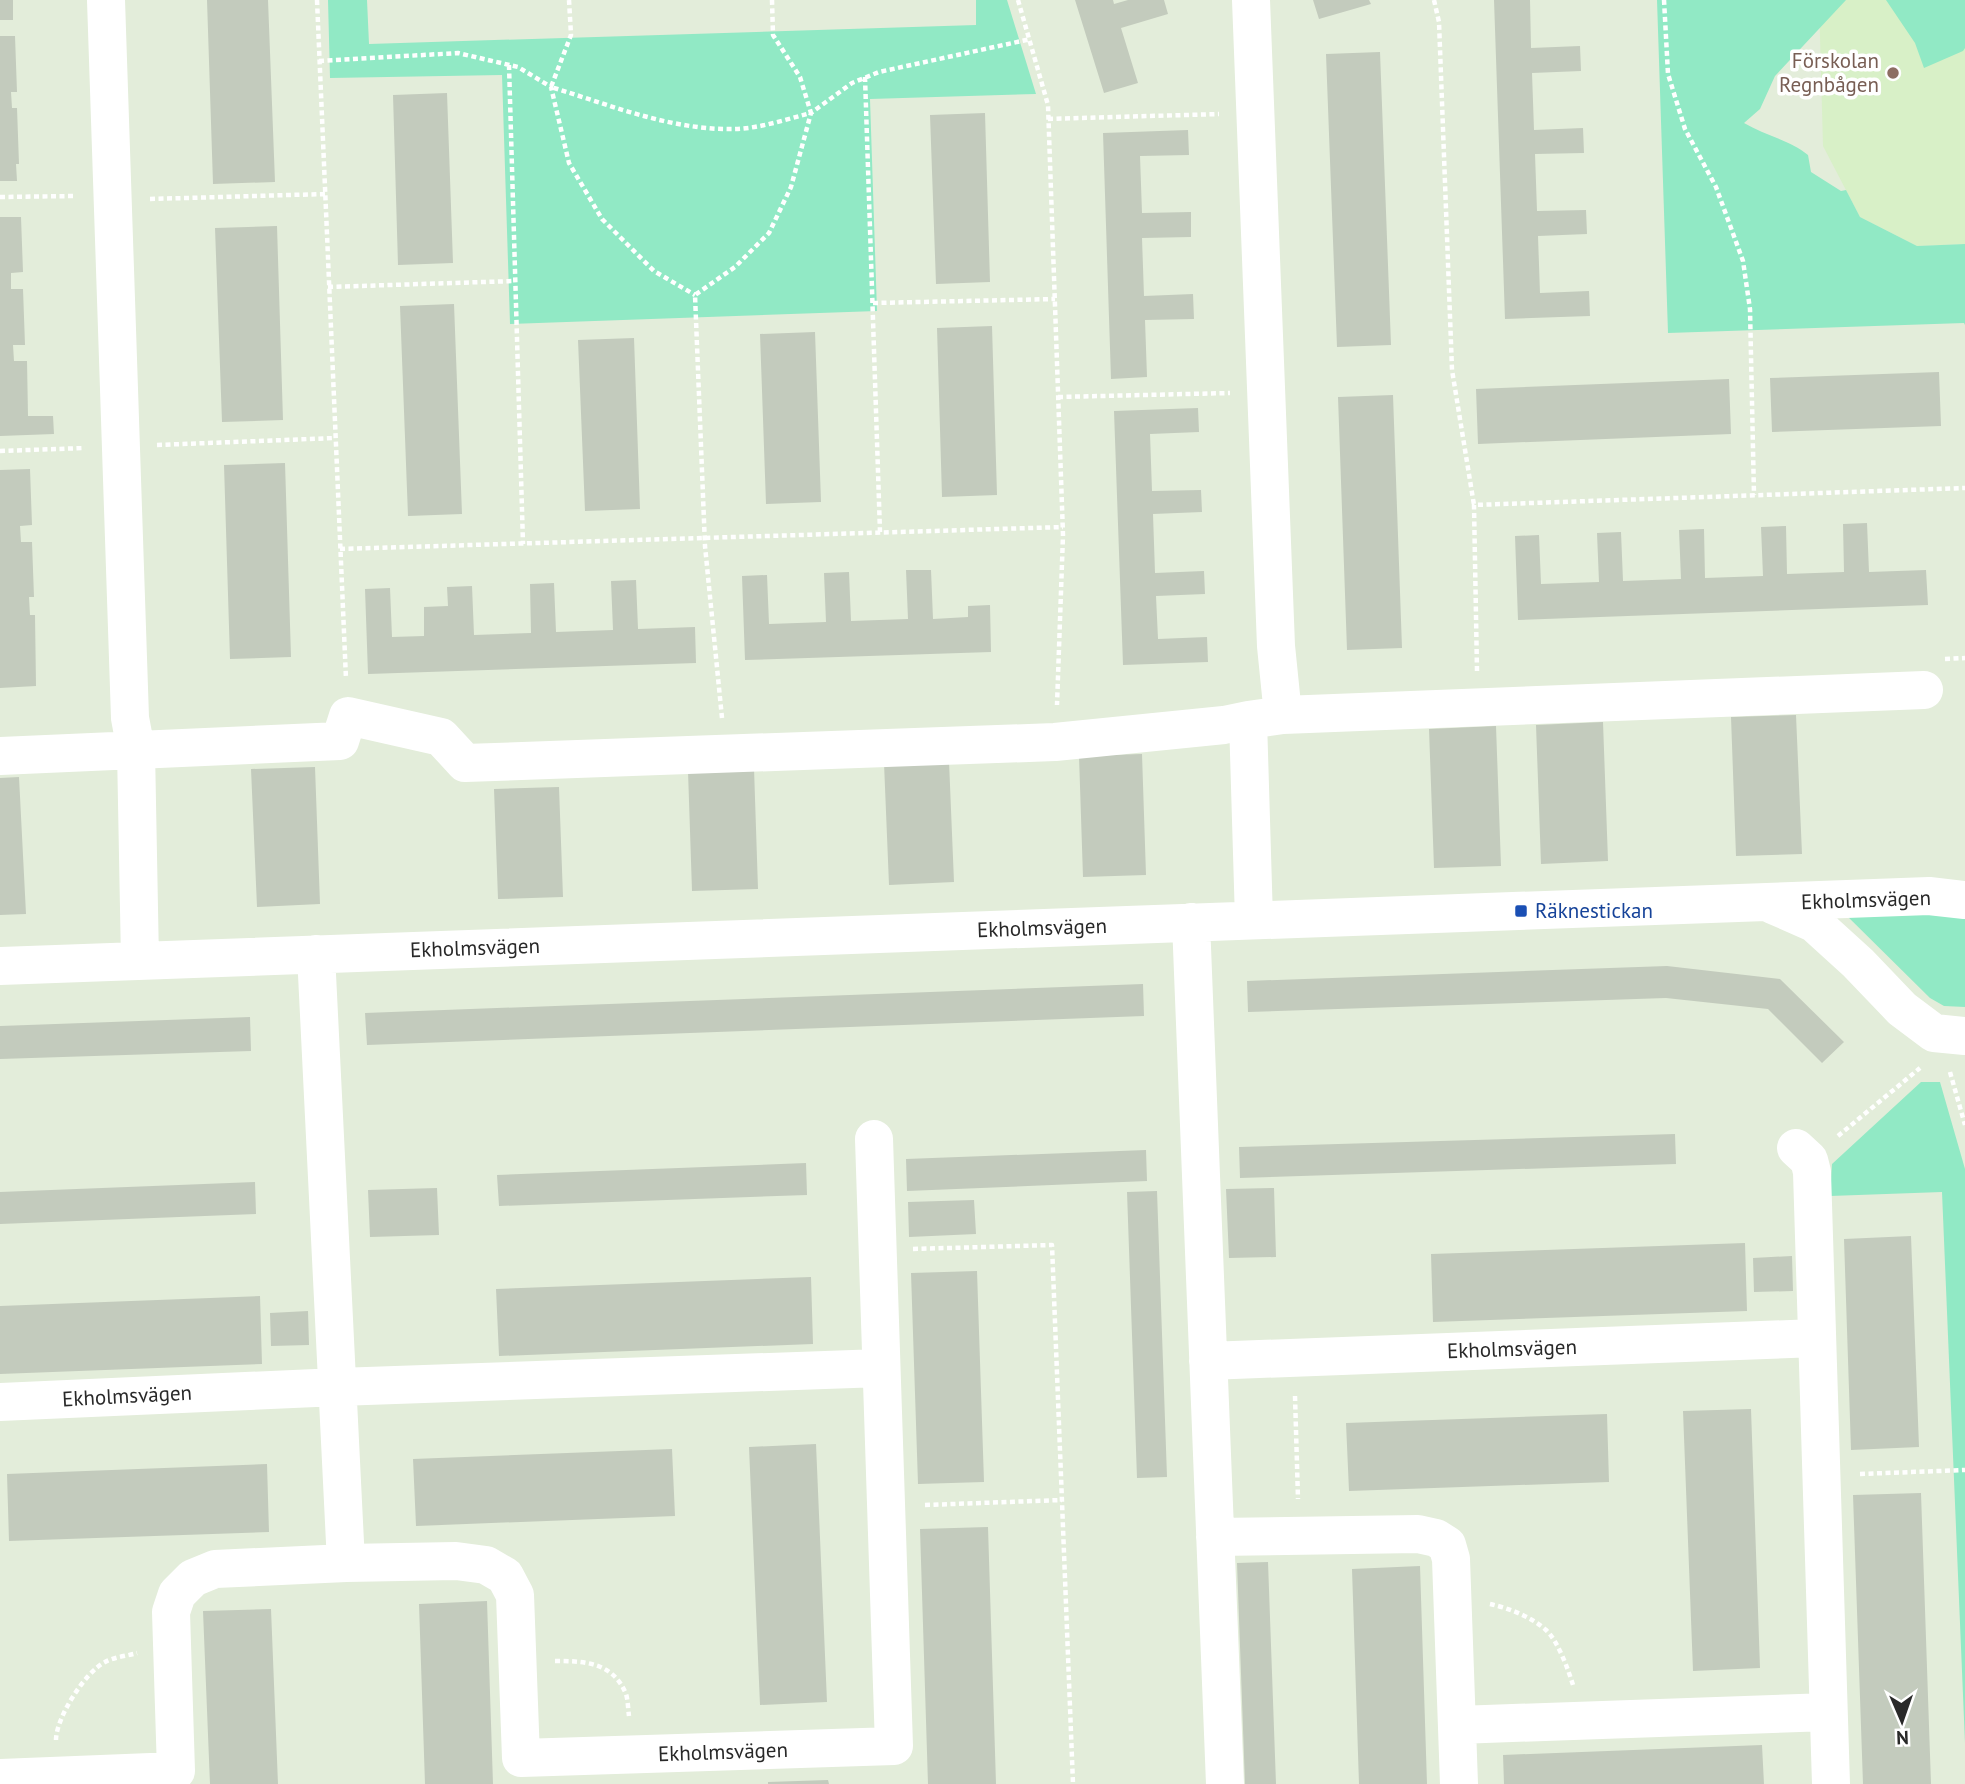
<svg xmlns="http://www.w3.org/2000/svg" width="1965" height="1784" viewBox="0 0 1965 1784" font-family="'PT Sans',sans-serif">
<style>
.education{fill:#d8f0c7}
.green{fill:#91e9c5}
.building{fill:#c3cbbd}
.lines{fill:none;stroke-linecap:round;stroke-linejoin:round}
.path{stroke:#fff;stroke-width:4.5;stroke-dasharray:5 3.5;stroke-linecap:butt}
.minor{stroke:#fff;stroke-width:38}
.education-dot{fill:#8d6e63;stroke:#fff;stroke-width:2.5}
.transit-dot{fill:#1a4fb4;stroke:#fff;stroke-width:2.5}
.labels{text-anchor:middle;stroke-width:7;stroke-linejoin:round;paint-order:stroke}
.education-label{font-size:21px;fill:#785e54;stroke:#fff;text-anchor:end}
.street-label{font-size:21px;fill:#292929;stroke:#fff}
.transit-label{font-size:21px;fill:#164399;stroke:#fff;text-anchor:start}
</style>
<rect width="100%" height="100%" fill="#e3edda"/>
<path class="education" d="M 1819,0 L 1965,0 L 1965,244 L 1917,246 L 1860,217 L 1823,146 Z"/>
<path class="green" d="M 328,0 L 367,0 L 369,44 L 976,25 L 976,0 L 1007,0 L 1036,94 L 870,99 L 877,311 L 510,324 L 502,75 L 330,78 Z
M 1657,0 L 1846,0 L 1775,76 L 1760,109 L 1744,123 C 1764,135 1790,140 1808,155 L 1811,172 L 1841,191 L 1846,190 L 1860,217 L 1917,246 L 1965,244 L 1965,325 L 1964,323 L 1668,333 Z
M 1877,0 L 1965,0 L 1965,48 L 1963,51 L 1924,68 L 1915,43 L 1886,0 Z
M 1842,911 L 1965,915 L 1965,1007 L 1944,1006 L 1930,998 Z
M 1921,1082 L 1940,1082 L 1965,1169 L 1965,1743 L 1942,1192 L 1830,1196 L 1832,1164 Z"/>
<path class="building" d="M 0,0 L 13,0 L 13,20 L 0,20 Z
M 207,0 L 268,0 L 275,182 L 213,184 Z
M 1075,0 L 1113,0 L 1114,4 L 1128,0 L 1164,0 L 1168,14 L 1121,28 L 1138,83 L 1104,93 Z
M 1313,0 L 1369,0 L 1371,4 L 1319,19 Z
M 1494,0 L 1530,0 L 1531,48 L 1580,46 L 1581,71 L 1532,73 L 1534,130 L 1583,128 L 1584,153 L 1535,154 L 1537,211 L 1586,210 L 1587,234 L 1538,236 L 1540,293 L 1589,291 L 1590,316 L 1505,319 Z
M 0,36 L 15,36 L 17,92 L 11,92 L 12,108 L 17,108 L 19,164 L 16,164 L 17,181 L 0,181 Z
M 1380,52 L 1391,345 L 1337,347 L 1326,54 Z
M 447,93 L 453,263 L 398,265 L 393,95 Z
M 985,113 L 990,282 L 936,284 L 930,115 Z
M 1188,130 L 1189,155 L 1140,156 L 1142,213 L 1191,212 L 1191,237 L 1142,238 L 1144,296 L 1193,294 L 1194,319 L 1145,320 L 1147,377 L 1111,379 L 1103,133 Z
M 0,217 L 21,217 L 23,272 L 11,273 L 11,289 L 23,289 L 25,345 L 13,345 L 14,361 L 27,361 L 28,416 L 53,416 L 54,434 L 0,436 Z
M 277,226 L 283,420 L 222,422 L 215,228 Z
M 454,304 L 462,514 L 408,516 L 400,306 Z
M 992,326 L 997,495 L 942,497 L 937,328 Z
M 815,332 L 821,502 L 766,504 L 760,334 Z
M 634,338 L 640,509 L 585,511 L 578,340 Z
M 1939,372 L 1941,426 L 1772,432 L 1770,378 Z
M 1729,379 L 1731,434 L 1478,444 L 1476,389 Z
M 1393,395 L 1402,648 L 1347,650 L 1338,397 Z
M 1198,408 L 1199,432 L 1150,434 L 1152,491 L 1201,490 L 1202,512 L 1153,514 L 1155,573 L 1204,571 L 1205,594 L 1156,596 L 1158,639 L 1207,637 L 1208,662 L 1123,665 L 1114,411 Z
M 285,463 L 291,657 L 230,659 L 224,465 Z
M 30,469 L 32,525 L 20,526 L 21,542 L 32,542 L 34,597 L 29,597 L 30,615 L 35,615 L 36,686 L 0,688 L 0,470 Z
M 1867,523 L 1869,572 L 1926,570 L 1928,605 L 1518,620 L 1515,536 L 1539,535 L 1541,584 L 1599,582 L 1597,533 L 1621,532 L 1623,581 L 1681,579 L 1679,530 L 1704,529 L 1705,578 L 1763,576 L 1761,527 L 1786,526 L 1787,574 L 1844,572 L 1843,524 Z
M 906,570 L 931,570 L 933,619 L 968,617 L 968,606 L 990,605 L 991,652 L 745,660 L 742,576 L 767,575 L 769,624 L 826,622 L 824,573 L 849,572 L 851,621 L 908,619 Z
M 636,580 L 638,629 L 695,627 L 696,663 L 368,674 L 365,589 L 390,588 L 392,637 L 424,636 L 424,607 L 448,606 L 447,587 L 472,586 L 474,635 L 531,633 L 530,584 L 554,583 L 556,632 L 613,630 L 611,581 Z
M 1796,715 L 1802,854 L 1736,856 L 1731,717 Z
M 1603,722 L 1608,861 L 1541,864 L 1536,725 Z
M 1496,726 L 1501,866 L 1434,868 L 1429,729 Z
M 1142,754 L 1146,875 L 1083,877 L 1079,756 Z
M 949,761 L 954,882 L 889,885 L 884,763 Z
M 315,767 L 320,904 L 257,907 L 251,769 Z
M 754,768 L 758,889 L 692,891 L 688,771 Z
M 19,777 L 26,914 L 0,915 L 0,778 Z
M 559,787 L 563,897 L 498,899 L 494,789 Z
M 1667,966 L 1780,979 L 1844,1042 L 1822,1063 L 1768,1009 L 1666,998 L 1248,1012 L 1247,981 Z
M 1143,984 L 1144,1016 L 367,1045 L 365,1013 Z
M 250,1017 L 251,1051 L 0,1059 L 0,1026 Z
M 1675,1134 L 1676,1164 L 1240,1178 L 1239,1147 Z
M 1146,1150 L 1147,1181 L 907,1191 L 906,1159 Z
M 806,1163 L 807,1195 L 499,1206 L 497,1175 Z
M 255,1182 L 256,1214 L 0,1224 L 0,1192 Z
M 437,1188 L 439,1235 L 370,1237 L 368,1190 Z
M 1274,1188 L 1276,1257 L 1229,1258 L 1226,1189 Z
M 1157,1191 L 1167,1477 L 1137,1478 L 1127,1192 Z
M 974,1200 L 976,1234 L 909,1237 L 908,1202 Z
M 1911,1236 L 1919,1447 L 1851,1450 L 1844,1239 Z
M 1745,1243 L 1747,1311 L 1433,1322 L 1431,1254 Z
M 1792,1256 L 1793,1291 L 1754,1292 L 1753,1258 Z
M 977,1271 L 984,1482 L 918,1484 L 911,1273 Z
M 811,1277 L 813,1344 L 499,1356 L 496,1289 Z
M 260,1296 L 262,1364 L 0,1374 L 0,1306 Z
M 308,1311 L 309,1345 L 271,1346 L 270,1313 Z
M 1751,1409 L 1760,1668 L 1693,1671 L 1683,1411 Z
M 1607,1414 L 1609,1482 L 1349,1491 L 1346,1423 Z
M 816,1444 L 827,1702 L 760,1705 L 749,1447 Z
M 672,1449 L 675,1516 L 416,1526 L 413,1459 Z
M 267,1464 L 269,1532 L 9,1541 L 7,1474 Z
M 1921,1493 L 1931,1784 L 1863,1784 L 1853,1495 Z
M 988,1527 L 996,1784 L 928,1784 L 920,1529 Z
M 1268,1562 L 1276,1784 L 1245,1784 L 1237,1563 Z
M 1420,1566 L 1427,1784 L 1359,1784 L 1352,1569 Z
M 487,1601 L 493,1784 L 425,1784 L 419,1604 Z
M 271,1609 L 278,1784 L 210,1784 L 203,1611 Z
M 1762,1745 L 1764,1784 L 1504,1784 L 1503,1755 Z
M 828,1780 L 829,1784 L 768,1784 L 768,1782 Z"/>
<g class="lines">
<path class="path" d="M 317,0 L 346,679
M 569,0 L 571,35 L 551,87 C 610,105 673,131 736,129 C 761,128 787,119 811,113 L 800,77 L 773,35 L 772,0
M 1018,0 L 1048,105 L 1063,535 L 1057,705
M 1434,0 L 1439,22 L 1452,370 L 1474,505
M 1664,0 L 1668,74 L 1685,129 L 1716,187 L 1743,261 L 1750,309 L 1754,495
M 319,61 L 458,53 L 518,67 L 551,87 L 569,163 L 602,219 L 654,271 L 695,295
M 509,65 L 523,544
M 865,77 L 880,532
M 1048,119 L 1219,114
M 0,197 L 76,196
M 150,199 L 325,194
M 328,287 L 515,281
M 873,303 L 1055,299
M 1058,397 L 1230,393
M 157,445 L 335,438
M 0,451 L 85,448
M 340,549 L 1063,527
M 1945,659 L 1965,658
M 1477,671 L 1474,505 L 1965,488
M 722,718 L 705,546 L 695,295 L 735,267 L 769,233 L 791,187 L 811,113 L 852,83 L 879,72 L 1031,39
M 1950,1072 L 1965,1125
M 1838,1136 L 1920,1068
M 913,1249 L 1052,1245 L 1073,1784
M 1295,1396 L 1298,1499
M 1860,1474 L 1965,1470
M 925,1505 L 1062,1500
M 1490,1604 C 1508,1608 1532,1617 1546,1630 C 1558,1641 1568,1669 1573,1685
M 555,1661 C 584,1661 613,1662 626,1694 C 628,1700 628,1709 629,1716
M 56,1740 C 56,1718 85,1672 105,1662 C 114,1657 127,1656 137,1653"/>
<path class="minor" d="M 106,0 L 130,718 L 136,750 L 140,961
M 1251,0 L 1276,646 L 1283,715
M 0,756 L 340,741 L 348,716 L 441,737 L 465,763 L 1055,742 L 1224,725 L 1248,720
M 1773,905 L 1814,923 L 1858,963 L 1902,1009 L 1934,1033 L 1965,1036
M 1254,920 L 1248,720 L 1283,715 L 1924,690
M 1191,922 L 1225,1784
M 316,954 L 346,1563
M 0,966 L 1929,896 L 1965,900
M 1796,1148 L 1809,1160 L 1812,1172 L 1831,1784
M 1208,1361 L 1816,1338
M 0,1402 L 338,1387 L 881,1368
M 1215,1537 L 1418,1534 L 1436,1538 L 1447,1545 L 1451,1559 L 1459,1784
M 1458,1725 L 1828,1712
M 0,1778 L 176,1771 L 171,1612 L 177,1594 L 193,1578 L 215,1569 L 346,1563 L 456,1561 L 486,1565 L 505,1576 L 515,1595 L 521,1758 L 894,1746 L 874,1139"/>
</g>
<circle class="education-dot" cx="1893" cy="73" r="7"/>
<rect class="transit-dot" x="1514" y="904" width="14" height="14" rx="3.5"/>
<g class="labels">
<g class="education-label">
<text x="1879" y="68">Förskolan<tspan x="1879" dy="24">Regnbågen</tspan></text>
</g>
<g class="street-label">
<text transform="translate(1866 900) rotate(-2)" y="7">Ekholmsvägen</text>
<text transform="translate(1042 928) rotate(-2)" y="7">Ekholmsvägen</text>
<text transform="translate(475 948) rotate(-2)" y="7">Ekholmsvägen</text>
<text transform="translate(1512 1349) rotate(-2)" y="7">Ekholmsvägen</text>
<text transform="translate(127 1396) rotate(-3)" y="7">Ekholmsvägen</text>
<text transform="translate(723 1752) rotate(-2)" y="7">Ekholmsvägen</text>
</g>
<g class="transit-label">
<text x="1535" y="918">Räknestickan</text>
</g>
</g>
<g transform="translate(1902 1721) rotate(178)" stroke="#ffffff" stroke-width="5" paint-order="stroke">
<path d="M0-5L12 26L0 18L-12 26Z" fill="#292929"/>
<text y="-10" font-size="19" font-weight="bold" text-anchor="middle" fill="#292929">N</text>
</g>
</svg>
